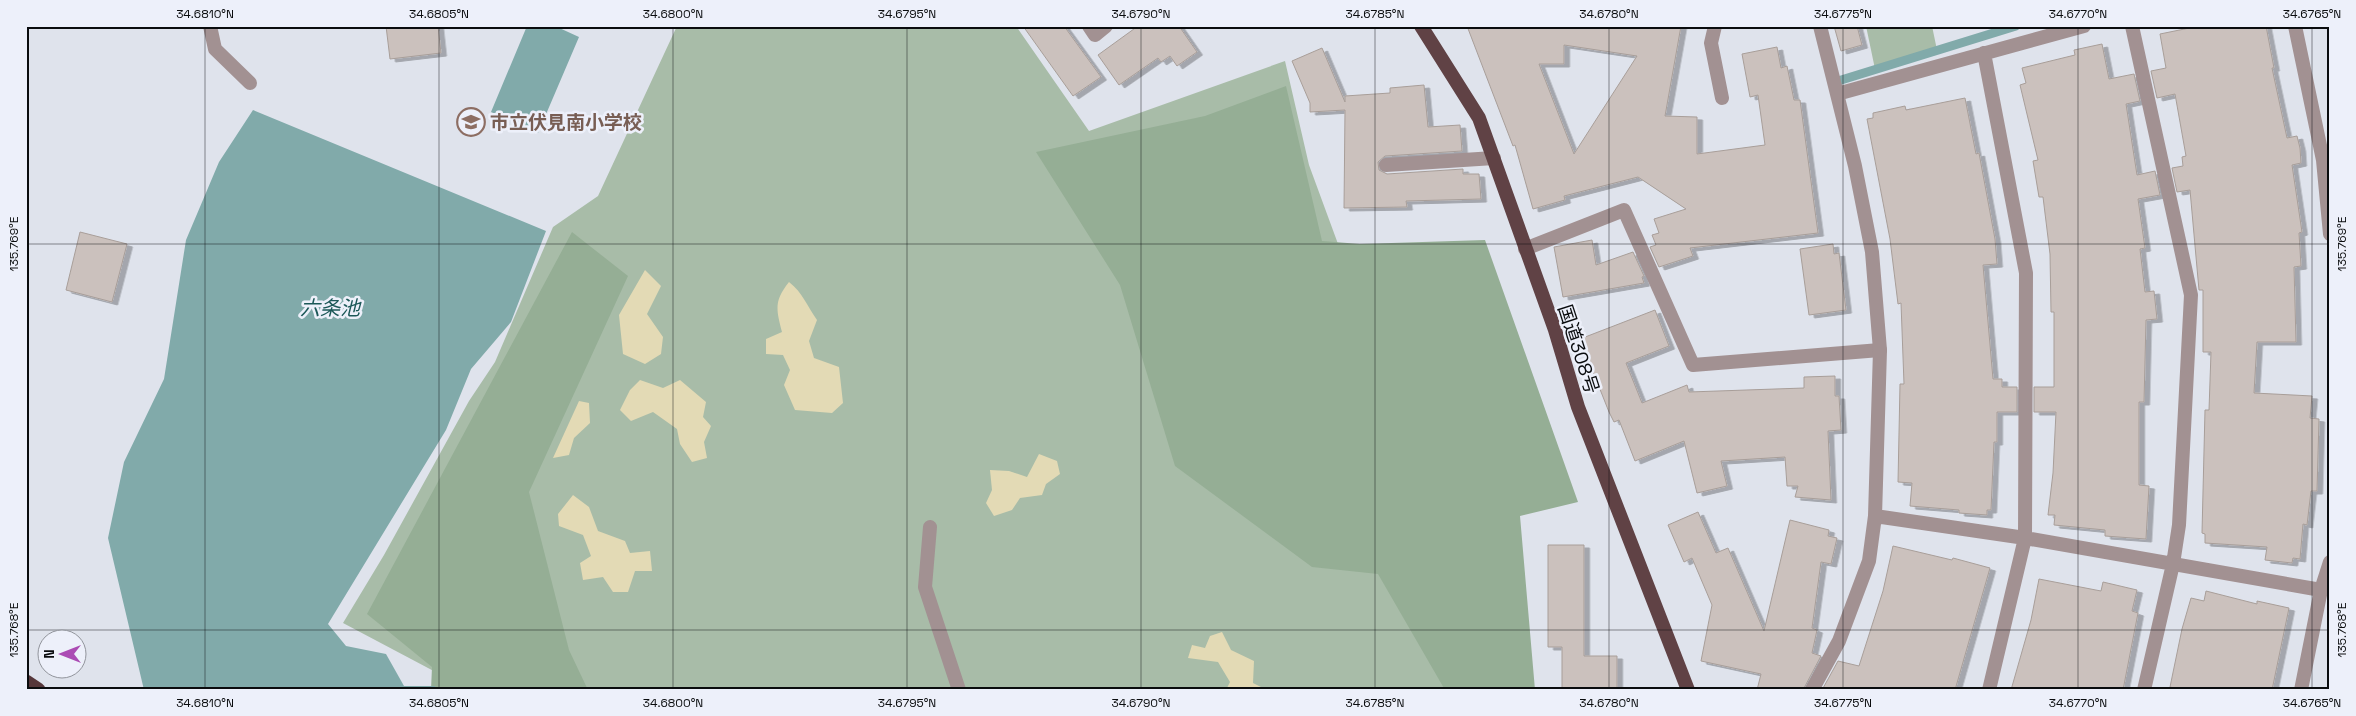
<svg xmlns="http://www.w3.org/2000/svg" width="2356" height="716" viewBox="0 0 2356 716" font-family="'Space Grotesk','Noto Sans JP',sans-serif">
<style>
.green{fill:#a8bca8}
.forest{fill:#95ae95}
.sand{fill:#e3dab5}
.water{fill:#81aaaa}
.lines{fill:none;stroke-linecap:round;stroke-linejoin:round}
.stream{stroke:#81aaaa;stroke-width:9}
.building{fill:#cbc1bd;stroke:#a89e99;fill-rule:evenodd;filter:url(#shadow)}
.service{stroke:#a29192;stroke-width:14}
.minor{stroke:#a29192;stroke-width:14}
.trunk{stroke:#604245;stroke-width:14}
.motorway{stroke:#56373a;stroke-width:15}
.ticks{fill:none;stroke:#0a0c0e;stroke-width:1;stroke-opacity:0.45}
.labels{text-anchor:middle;stroke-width:5;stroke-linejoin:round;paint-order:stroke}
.education-label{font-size:19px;font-weight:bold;fill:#785e54;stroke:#edf0fa;text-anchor:start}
.street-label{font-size:19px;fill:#0a0c0e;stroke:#edf0fa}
.water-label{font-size:20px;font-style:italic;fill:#1c5858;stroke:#edf0fa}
.neatline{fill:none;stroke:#0a0c0e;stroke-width:2}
.ticks-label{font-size:12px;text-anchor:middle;fill:#0a0c0e}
</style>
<defs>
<filter id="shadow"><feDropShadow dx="5.5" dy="3" stdDeviation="0" flood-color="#0004"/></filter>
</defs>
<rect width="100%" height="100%" fill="#dfe3ec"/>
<path class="green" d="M 677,26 L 1016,26 L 1089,131 L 1285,61 L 1309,165 L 1502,690 L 445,690 L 445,677 L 343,623 L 384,555 L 469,401 L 495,362 L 553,227 L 598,196 Z
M 1866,26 L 1932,26 L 1937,50 L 1875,69 Z"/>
<path class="forest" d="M 1286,86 L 1322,241 L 1360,244 L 1485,240 L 1578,502 L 1520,516 L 1535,690 L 1445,690 L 1378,574 L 1312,567 L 1175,466 L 1120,285 L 1036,152 L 1205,116 Z
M 572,232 L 628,276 L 529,492 L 569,650 L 588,690 L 431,690 L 432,667 L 367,614 Z"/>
<path class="sand" d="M 645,270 L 661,286 L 647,314 L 663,337 L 661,354 L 645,364 L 623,354 L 619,315 Z
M 789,282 C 803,293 807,306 817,320 L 809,341 L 814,358 L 839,367 L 843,403 L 832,413 L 795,410 L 784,385 L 790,370 L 783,355 L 766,354 L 766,339 L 782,332 C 776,309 774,301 789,282 Z
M 640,380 L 663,388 L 680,380 L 706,402 L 703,417 L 711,426 L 704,442 L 707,458 L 692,462 L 680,444 L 677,429 L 653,412 L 631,421 L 620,410 L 630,390 Z
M 579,401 L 589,403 L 590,423 L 574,438 L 569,455 L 553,458 Z
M 1039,454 L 1057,461 L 1060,474 L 1046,484 L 1042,495 L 1020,498 L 1012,510 L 994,516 L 986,503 L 992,490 L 990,470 L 1009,471 L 1027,477 Z
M 573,495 L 589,507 L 598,531 L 625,541 L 630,553 L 650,551 L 652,571 L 635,571 L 628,592 L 613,592 L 603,577 L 583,580 L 580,563 L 591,556 L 583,535 L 559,526 L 558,514 Z
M 1222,632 L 1231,650 L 1254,661 L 1253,683 L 1267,690 L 1226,690 L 1230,682 L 1218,662 L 1188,658 L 1192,645 L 1205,648 L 1210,636 Z"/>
<path class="water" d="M 527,26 L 555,26 L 579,37 L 538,133 L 491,112 Z
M 253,110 L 546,231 L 511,322 L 471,369 L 446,430 L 328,624 L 346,646 L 386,654 L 404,686 L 435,686 L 435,690 L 144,690 L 108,538 L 124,462 L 164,379 L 186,240 L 219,162 Z"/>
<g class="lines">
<path class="stream" d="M 1838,81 L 2016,26"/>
</g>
<path class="building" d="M 386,26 L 438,26 L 441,53 L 390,59 Z
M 1023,26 L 1064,26 L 1101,77 L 1073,96 Z
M 1138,26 L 1179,26 L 1197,52 L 1177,66 L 1170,56 L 1161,62 L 1158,58 L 1119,85 L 1098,55 Z
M 1467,26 L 1681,26 L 1665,116 L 1697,117 L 1697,154 L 1765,145 L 1758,95 L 1750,97 L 1742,54 L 1777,47 L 1781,68 L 1787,66 L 1794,100 L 1800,100 L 1818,233 L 1690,248 L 1693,256 L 1659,267 L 1650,247 L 1656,245 L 1652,235 L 1659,233 L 1654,219 L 1686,209 L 1638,177 L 1564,196 L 1565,200 L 1533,209 L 1515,145 L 1513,146 ZM 1564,45 L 1637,56 L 1574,154 L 1539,64 L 1564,64 Z
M 1834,26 L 1857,26 L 1862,45 L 1841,51 Z
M 2199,26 L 2266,26 L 2274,68 L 2272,68 L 2287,138 L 2297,136 L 2300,148 L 2301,163 L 2292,165 L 2302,232 L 2299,233 L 2301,266 L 2294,267 L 2296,342 L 2257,342 L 2254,393 L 2312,396 L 2310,418 L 2319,419 L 2317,491 L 2311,491 L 2307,525 L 2303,524 L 2300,559 L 2293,558 L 2292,563 L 2265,560 L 2267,547 L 2205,543 L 2205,534 L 2202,533 L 2205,410 L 2209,410 L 2211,352 L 2203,352 L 2203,290 L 2199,290 L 2190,190 L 2177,192 L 2172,168 L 2183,166 L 2182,157 L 2186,156 L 2175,94 L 2157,98 L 2151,71 L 2166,68 L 2160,34 Z
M 2102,44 L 2109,79 L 2134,74 L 2140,101 L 2126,104 L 2137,175 L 2155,171 L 2160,195 L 2138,199 L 2145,248 L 2140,249 L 2145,292 L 2154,291 L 2157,319 L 2146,320 L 2144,402 L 2139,402 L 2139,485 L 2149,486 L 2146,539 L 2105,536 L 2105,530 L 2054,525 L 2055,515 L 2048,515 L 2053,473 L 2056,412 L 2034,412 L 2034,387 L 2054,387 L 2054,312 L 2051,312 L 2050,254 L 2043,197 L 2039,197 L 2033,161 L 2038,160 L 2020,85 L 2026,83 L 2022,68 L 2075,55 L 2074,50 Z
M 1322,48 L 1345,102 L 1345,96 L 1390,93 L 1390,88 L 1424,85 L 1428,127 L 1460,125 L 1462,151 L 1385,156 L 1378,162 L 1379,170 L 1387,174 L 1463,169 L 1463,174 L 1479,174 L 1481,199 L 1406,201 L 1407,207 L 1344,208 L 1345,110 L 1310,112 L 1310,103 L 1292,61 Z
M 1965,98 L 1976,154 L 1979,153 L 1995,239 L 1997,264 L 1983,265 L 1993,379 L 2002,379 L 2002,387 L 2017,387 L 2017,412 L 1997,412 L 1997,442 L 1994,442 L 1991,510 L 1987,510 L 1987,515 L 1959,513 L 1959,510 L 1910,506 L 1912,483 L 1898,482 L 1900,384 L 1904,384 L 1901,303 L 1898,304 L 1890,239 L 1867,119 L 1873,118 L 1873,113 L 1905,106 L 1906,110 Z
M 80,232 L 127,244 L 112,302 L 66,290 Z
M 1592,240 L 1596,265 L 1633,252 L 1644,276 L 1642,277 L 1644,283 L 1563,297 L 1554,247 Z
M 1833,244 L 1834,254 L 1839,253 L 1846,310 L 1809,315 L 1800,249 Z
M 1655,310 L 1669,346 L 1626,363 L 1642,403 L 1687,385 L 1689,392 L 1804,388 L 1804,377 L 1835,376 L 1835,396 L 1839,396 L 1841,430 L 1828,431 L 1831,500 L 1795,497 L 1798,486 L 1787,486 L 1785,457 L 1721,461 L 1727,486 L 1697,493 L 1684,441 L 1635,461 L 1619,420 L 1614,422 L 1609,412 L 1580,339 Z
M 1698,512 L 1716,553 L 1728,548 L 1764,631 L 1790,520 L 1829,530 L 1828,536 L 1837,538 L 1831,564 L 1821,562 L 1812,628 L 1817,630 L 1812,653 L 1821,656 L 1803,690 L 1757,690 L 1761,674 L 1701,661 L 1712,605 L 1692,558 L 1684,562 L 1668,525 Z
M 1548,545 L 1584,545 L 1584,656 L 1617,656 L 1617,690 L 1562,690 L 1562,647 L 1548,647 Z
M 1893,546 L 1952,560 L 1953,558 L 1990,568 L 1955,690 L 1822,690 L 1838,661 L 1859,666 L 1883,591 Z
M 2039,579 L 2101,591 L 2103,582 L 2137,590 L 2132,611 L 2138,613 L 2123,690 L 2011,690 L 2031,620 Z
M 2206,591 L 2257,604 L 2257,601 L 2289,608 L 2272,690 L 2182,690 L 2170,687 L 2182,629 L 2191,598 L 2204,601 Z"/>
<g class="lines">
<path class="service" d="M 1386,165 L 1494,158
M 1525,249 L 1624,210 L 1693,365 L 1880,350
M 930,527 L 925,587 L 959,690"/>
<path class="minor" d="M 210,26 L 215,49 L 250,83
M 1089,26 L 1095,35 L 1106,26
M 1715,26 L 1711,43 L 1722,98
M 2132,26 L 2191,295 L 2179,525 L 2173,564 L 2144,690
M 2295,26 L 2323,160 L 2330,234
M 1984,53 L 2026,273 L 2025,538 L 1989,690
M 1837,94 L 2084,26
M 1875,516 L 2025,538 L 2321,590
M 1812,690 L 1839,641 L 1869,561 L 1875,516 L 1880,350 L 1872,252 L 1855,166 L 1820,26
M 2301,690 L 2321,590 L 2330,562"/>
<path class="trunk" d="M 1421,26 L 1479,118 L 1555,330 L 1578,407 L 1688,690"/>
<path class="motorway" d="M 26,682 L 38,690"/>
</g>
<path class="ticks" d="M 205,26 L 205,690M 439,26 L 439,690M 673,26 L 673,690M 907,26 L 907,690M 1141,26 L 1141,690M 1375,26 L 1375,690M 1609,26 L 1609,690M 1843,26 L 1843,690M 2078,26 L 2078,690M 2312,26 L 2312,690M 26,244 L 2330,244M 26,630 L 2330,630"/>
<defs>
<symbol id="school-ring" viewBox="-11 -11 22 22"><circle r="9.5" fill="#edf0fa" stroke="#8d6e63" stroke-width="1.5"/><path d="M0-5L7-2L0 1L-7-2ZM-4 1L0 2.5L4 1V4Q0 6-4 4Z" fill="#8d6e63"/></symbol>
</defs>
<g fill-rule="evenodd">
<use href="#school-ring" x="455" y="106" width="32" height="32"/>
</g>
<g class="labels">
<g class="education-label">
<text x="490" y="129">市立伏見南小学校</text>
</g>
<g class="street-label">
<text transform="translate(1579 349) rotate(72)" y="7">国道308号</text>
</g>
<g class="water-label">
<text x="330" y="315">六条池</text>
</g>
</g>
<rect width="2356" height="716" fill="none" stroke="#edf0fa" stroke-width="55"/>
<g transform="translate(62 654) rotate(270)"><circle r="24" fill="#edf0fa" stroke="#92959c"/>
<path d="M0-4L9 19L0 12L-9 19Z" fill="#ab4bb4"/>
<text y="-8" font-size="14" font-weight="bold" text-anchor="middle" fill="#0a0c0e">N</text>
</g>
<rect x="28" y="28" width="2300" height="660" class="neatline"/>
<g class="ticks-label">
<text x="205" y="18">34.6810°N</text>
<text x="439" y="18">34.6805°N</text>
<text x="673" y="18">34.6800°N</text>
<text x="907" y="18">34.6795°N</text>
<text x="1141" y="18">34.6790°N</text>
<text x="1375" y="18">34.6785°N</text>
<text x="1609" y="18">34.6780°N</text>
<text x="1843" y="18">34.6775°N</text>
<text x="2078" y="18">34.6770°N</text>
<text x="2312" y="18">34.6765°N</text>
<text transform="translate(2342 244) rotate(-90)" y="4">135.769°E</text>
<text transform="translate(14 244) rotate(-90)" y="4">135.769°E</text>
<text transform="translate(2342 630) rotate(-90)" y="4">135.768°E</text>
<text transform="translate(14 630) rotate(-90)" y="4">135.768°E</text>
<text x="205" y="707">34.6810°N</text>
<text x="439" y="707">34.6805°N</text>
<text x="673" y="707">34.6800°N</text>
<text x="907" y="707">34.6795°N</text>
<text x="1141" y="707">34.6790°N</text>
<text x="1375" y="707">34.6785°N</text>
<text x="1609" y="707">34.6780°N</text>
<text x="1843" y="707">34.6775°N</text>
<text x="2078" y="707">34.6770°N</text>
<text x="2312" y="707">34.6765°N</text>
</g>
</svg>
